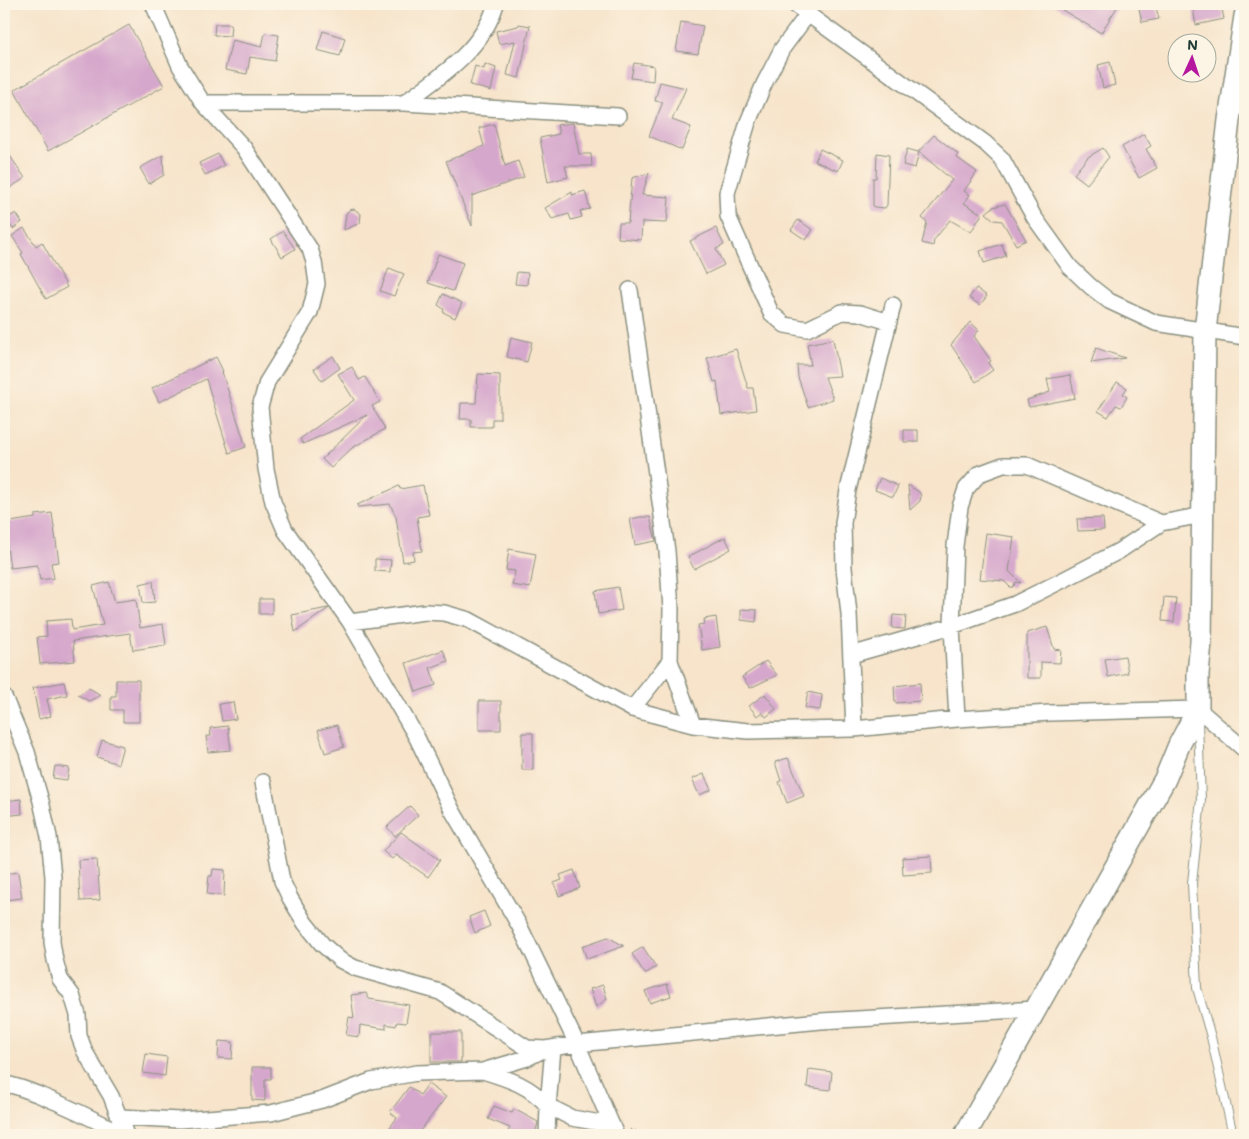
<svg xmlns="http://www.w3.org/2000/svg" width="1249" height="1139" viewBox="0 0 1249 1139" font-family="Mali,sans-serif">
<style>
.building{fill:#d6a7cc}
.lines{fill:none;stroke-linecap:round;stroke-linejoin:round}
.lane-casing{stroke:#8b9080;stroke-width:10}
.street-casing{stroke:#8b9080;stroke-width:18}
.secondary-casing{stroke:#8b9080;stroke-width:24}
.path{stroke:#8b9080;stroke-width:2.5;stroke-dasharray:1 4;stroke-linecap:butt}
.lane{stroke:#fff;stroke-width:8}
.street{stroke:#fff;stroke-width:15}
.secondary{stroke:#fff;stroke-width:21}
</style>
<rect width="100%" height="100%" fill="#fcf5e5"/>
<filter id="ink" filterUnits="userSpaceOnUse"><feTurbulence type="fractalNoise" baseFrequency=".02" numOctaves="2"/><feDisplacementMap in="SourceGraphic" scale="10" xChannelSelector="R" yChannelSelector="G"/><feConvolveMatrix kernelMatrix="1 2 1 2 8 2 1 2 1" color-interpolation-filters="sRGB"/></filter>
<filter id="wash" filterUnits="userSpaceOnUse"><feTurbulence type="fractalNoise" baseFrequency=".0096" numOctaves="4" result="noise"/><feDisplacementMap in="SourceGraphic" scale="20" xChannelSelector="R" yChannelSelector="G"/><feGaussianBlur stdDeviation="1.12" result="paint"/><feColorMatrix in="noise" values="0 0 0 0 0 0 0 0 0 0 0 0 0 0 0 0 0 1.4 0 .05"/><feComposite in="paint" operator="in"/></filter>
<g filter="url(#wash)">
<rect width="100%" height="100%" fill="#f7e4cb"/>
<g id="blocks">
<path class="building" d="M 1052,4 L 1119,4 L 1101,33 Z
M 1138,4 L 1155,4 L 1159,19 L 1142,22 Z
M 1192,4 L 1221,4 L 1224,19 L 1196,25 Z
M 681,22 L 703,26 L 698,54 L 676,51 Z
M 215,24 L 231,24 L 230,36 L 214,35 Z
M 519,24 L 530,26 L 519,78 L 507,75 L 515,41 L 499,44 L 496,31 L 518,26 Z
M 129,25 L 164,86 L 48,151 L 14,90 Z
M 323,31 L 345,38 L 340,56 L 317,50 Z
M 265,33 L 279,35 L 275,61 L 250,57 L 247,74 L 225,70 L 232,40 L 262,47 Z
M 1110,62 L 1115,85 L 1103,88 L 1098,65 Z
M 634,63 L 654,66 L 653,81 L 631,78 Z
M 485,64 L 496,68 L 491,91 L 470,85 L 475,66 L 484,69 Z
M 660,82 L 686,88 L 672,120 L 691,127 L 682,150 L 649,136 L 663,102 L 655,101 Z
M 573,123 L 579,154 L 591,154 L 592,166 L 565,166 L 568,177 L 548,182 L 540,138 L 559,134 L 557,125 Z
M 494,124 L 505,166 L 518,161 L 524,177 L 472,196 L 472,226 L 446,161 L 484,146 L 479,128 Z
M 1144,134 L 1151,146 L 1146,149 L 1157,168 L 1139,178 L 1122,147 Z
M 934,135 L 958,154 L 956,157 L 977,172 L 964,191 L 970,195 L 964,203 L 982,214 L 971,232 L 950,220 L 934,240 L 933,246 L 922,243 L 927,222 L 922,218 L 952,180 L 919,152 L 915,168 L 903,165 L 907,149 L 918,152 Z
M 4,147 L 25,178 L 4,192 Z
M 1103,148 L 1109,157 L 1087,184 L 1074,174 L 1088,157 Z
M 820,149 L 843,160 L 838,171 L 815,161 Z
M 877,153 L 889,155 L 887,205 L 885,208 L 874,207 L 873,205 L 873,178 L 876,178 Z
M 218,154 L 224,166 L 205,175 L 199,163 Z
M 163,155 L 164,175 L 149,184 L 140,168 Z
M 649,173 L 642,195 L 669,197 L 667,223 L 642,222 L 641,240 L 618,238 L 619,223 L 628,223 L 632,178 Z
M 585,191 L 590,209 L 580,211 L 582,217 L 571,220 L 569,214 L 552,219 L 545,208 L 572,192 L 572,195 Z
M 1005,204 L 1026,240 L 1016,245 L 1002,221 L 994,220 L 986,213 L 993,207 Z
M 354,209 L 361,214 L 360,223 L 344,230 L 346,214 L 349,210 Z
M 16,213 L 22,222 L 13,229 L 6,219 Z
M 798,220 L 813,230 L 806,240 L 791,230 Z
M 24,228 L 36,246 L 42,242 L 67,287 L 46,299 L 21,254 L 23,253 L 12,236 Z
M 716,228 L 724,245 L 716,249 L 724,265 L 706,274 L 690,241 Z
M 283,231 L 295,249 L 282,257 L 271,239 Z
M 1002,244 L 1006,256 L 984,263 L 980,251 Z
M 438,254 L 463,263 L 453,291 L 428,283 Z
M 389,268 L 404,274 L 394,296 L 380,291 Z
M 517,272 L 528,273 L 527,285 L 515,284 Z
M 976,288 L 987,296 L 980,305 L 969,298 Z
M 443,294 L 462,303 L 455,318 L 443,312 L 444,309 L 438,305 Z
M 970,322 L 979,330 L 974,336 L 991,361 L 988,363 L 993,370 L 976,382 L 951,345 Z
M 511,337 L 532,342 L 527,362 L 507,357 Z
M 833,339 L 840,376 L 825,377 L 833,399 L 808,407 L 798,377 L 797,365 L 811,365 L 807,344 Z
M 1096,348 L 1125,358 L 1091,363 Z
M 736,349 L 748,388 L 753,388 L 756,410 L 721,415 L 717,381 L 714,382 L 707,358 Z
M 333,356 L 340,368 L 322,381 L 314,369 Z
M 216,357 L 223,371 L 222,372 L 246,447 L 229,453 L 206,379 L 159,402 L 152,388 Z
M 352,367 L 359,380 L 365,377 L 380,402 L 372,406 L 385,429 L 352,448 L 331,468 L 322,459 L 367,415 L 303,444 L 300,439 L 354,400 L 338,374 Z
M 478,374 L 500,375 L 500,419 L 492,419 L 492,427 L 471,427 L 471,419 L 460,419 L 461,403 L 476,403 Z
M 1070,375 L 1075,398 L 1029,407 L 1027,400 L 1050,392 L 1047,379 Z
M 1117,382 L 1127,388 L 1123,394 L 1127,397 L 1121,407 L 1116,405 L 1108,417 L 1098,411 Z
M 904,430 L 918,430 L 918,442 L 904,442 Z
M 880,478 L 898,486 L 893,497 L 875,490 Z
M 423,485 L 429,515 L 417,517 L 422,551 L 413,552 L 414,560 L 403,562 L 396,517 L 390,504 L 358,507 L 357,505 L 399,486 L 400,489 Z
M 908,485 L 919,492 L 921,496 L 920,501 L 910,510 Z
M 52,513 L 59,562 L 51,563 L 54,578 L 40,580 L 37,565 L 10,568 L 4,523 L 35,518 L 35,515 Z
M 641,517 L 650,517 L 656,541 L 635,545 L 630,519 Z
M 1103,518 L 1104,530 L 1078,531 L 1077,519 Z
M 986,533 L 1014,537 L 1009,571 L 1021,583 L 1016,582 L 1013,587 L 1010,587 L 1004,581 L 980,579 Z
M 725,537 L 731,549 L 694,569 L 688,557 Z
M 509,549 L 536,554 L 530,588 L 512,585 L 515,571 L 506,570 Z
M 375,559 L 391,560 L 390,572 L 375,571 Z
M 153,581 L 155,602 L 143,603 L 140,584 Z
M 109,582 L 115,602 L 136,599 L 140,628 L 163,624 L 166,645 L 133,650 L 130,633 L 73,641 L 75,661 L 40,664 L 37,637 L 47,636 L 46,621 L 71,619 L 72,630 L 103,625 L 93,586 Z
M 618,587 L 622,610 L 598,614 L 595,591 Z
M 1164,597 L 1176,598 L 1174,622 L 1162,621 Z
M 259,599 L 272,599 L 272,614 L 259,614 Z
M 328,608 L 329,608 L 295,632 L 292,615 Z
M 741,609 L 757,610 L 756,622 L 741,620 Z
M 893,615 L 906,616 L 905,629 L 892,628 Z
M 716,617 L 720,647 L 702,650 L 698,625 L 705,624 L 704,619 Z
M 1047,627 L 1054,649 L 1061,650 L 1060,663 L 1041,662 L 1041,678 L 1027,678 L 1027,633 Z
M 443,650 L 448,661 L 430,668 L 436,685 L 416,692 L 406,663 Z
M 1125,656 L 1128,673 L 1108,677 L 1105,659 Z
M 766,661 L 777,675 L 750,688 L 742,677 Z
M 116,680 L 139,680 L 139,722 L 123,722 L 123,710 L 111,710 L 111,696 L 116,696 Z
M 64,682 L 67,695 L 47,699 L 51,716 L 39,719 L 33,688 Z
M 920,683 L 921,701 L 895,703 L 894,686 Z
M 89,688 L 101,695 L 89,701 L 78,695 Z
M 808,692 L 822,695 L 820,710 L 805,708 Z
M 765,694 L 776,709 L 766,717 L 762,712 L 757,716 L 749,706 Z
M 479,701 L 501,701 L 501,730 L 479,730 Z
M 233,702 L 236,719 L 222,721 L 219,704 Z
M 337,725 L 344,747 L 325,753 L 318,730 Z
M 228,726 L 231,750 L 208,752 L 206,736 L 211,736 L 210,728 Z
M 522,733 L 533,733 L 533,770 L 522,770 Z
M 102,740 L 123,746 L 118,764 L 97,757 Z
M 788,758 L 804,796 L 787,803 L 782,790 L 779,782 L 781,781 L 775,762 Z
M 55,766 L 69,768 L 67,780 L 53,778 Z
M 704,774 L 711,790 L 699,795 L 692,779 Z
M 21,799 L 22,814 L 4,816 L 4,801 Z
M 410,806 L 418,815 L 395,836 L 387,827 Z
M 401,832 L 440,860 L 428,877 L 396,855 L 392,859 L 383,851 Z
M 931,856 L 932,873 L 903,875 L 902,858 Z
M 97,859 L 100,900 L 80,901 L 78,860 Z
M 213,869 L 225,870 L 224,896 L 207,894 L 209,876 L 212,876 Z
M 574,870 L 580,888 L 559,896 L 554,883 L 562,880 L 560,875 Z
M 18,872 L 22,898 L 4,900 L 4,874 Z
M 484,911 L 490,926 L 475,933 L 469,917 Z
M 608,937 L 624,946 L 587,959 L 582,946 Z
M 643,947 L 656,967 L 645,974 L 632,954 Z
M 667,984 L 671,996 L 650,1003 L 645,991 Z
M 603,985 L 607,999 L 596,1007 L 590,989 Z
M 366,993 L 369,999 L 409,1005 L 406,1023 L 397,1022 L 396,1026 L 386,1024 L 386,1029 L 360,1025 L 359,1037 L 346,1035 L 349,1017 L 354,1018 L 351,995 Z
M 431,1032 L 461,1032 L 461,1062 L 431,1062 Z
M 219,1041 L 233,1042 L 232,1059 L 218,1058 Z
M 146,1054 L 167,1057 L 165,1076 L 143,1073 Z
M 252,1067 L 271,1067 L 271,1079 L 265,1079 L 265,1101 L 252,1100 Z
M 809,1069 L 832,1072 L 830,1090 L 807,1087 Z
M 428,1084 L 446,1097 L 417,1135 L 384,1135 L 397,1118 L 390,1112 L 409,1087 L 420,1095 Z
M 494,1106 L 512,1113 L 514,1109 L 538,1122 L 535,1135 L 506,1135 L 510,1128 L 488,1119 Z"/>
</g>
</g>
<g filter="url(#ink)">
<use href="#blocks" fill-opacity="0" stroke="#8b9080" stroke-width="1"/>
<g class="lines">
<defs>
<path id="lane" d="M 1198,722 L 1201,800 L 1192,883 L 1197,988 L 1211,1037 L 1233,1135"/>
<path id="street" d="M 153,4 L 180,66 L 193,87 L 203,103 L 244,148 L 310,249 L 314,262 L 317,284 L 310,312 L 267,382 L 260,407 L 266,469 L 273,502 L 285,530 L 350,622 L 417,738 L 452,810 L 519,925 L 577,1044 L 616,1135
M 794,4 L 985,143 L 1002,159 L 1034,217 L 1070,267 L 1090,286 L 1109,301 L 1156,323 L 1245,337
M 808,14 L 782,49 L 764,84 L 748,122 L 727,193 L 728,216 L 771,313 L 785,325 L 807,329 L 842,312 L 860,313 L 889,322
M 203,103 L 404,103 L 618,116
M 404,103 C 440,77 483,49 496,4
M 630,290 L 667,551 L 671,609 L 670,661 L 693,725
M 350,622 L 425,612 L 444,613 L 469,620 L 632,709 L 693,725 L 748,731 L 854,729 L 957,719 L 1050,713 L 1198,709 L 1245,750
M 851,655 L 952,626 L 1015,604 L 1067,578 L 1119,551 L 1161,523 L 1203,515
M 4,697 L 27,752 L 41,801 L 49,837 L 53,877 L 52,942 L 55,960 L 60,979 L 72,995 L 78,1015 L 79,1036 L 85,1052 L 111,1096 L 126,1135
M 632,709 L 670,661
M 957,719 L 952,626 L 955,546 L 960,507 L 966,489 L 979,474 L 1003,465 L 1027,465 L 1161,523
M 854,729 L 849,614 L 844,568 L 843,523 L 848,490 L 893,305
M 263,782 L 282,881 L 290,898 L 305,923 L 322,944 L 340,960 L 355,968 L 440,992 L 527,1048 L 545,1049 L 577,1044 L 821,1021 L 1036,1009
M 483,1071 C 509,1079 529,1085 548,1106
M 4,1084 C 15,1085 26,1090 37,1094 C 67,1106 96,1120 124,1135
M 548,1106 L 553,1048
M 120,1117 L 180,1120 L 271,1113 L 322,1100 L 371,1081 L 417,1073 L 483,1071 L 527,1058 L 545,1049
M 547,1135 L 548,1106 L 572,1118 L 612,1125"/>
<path id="secondary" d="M 965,1135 L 1165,779 L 1179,745 L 1198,709 L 1198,674 L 1201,642 L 1205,331 L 1229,120 L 1245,16"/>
</defs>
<use href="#lane" class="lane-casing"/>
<use href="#street" class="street-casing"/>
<use href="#secondary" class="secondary-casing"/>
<path class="path" d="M 630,1130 L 653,1135"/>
<use href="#lane" class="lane"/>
<use href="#street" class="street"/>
<use href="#secondary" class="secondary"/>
</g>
</g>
<rect width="1249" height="1139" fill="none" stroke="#fcf5e5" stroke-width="20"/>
<g transform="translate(1192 58) rotate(3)"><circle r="24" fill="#fcf5e5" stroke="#a4ab9e"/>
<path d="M0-4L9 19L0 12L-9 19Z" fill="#b5179e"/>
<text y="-8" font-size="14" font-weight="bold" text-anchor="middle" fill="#1f3d34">N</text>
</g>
</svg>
